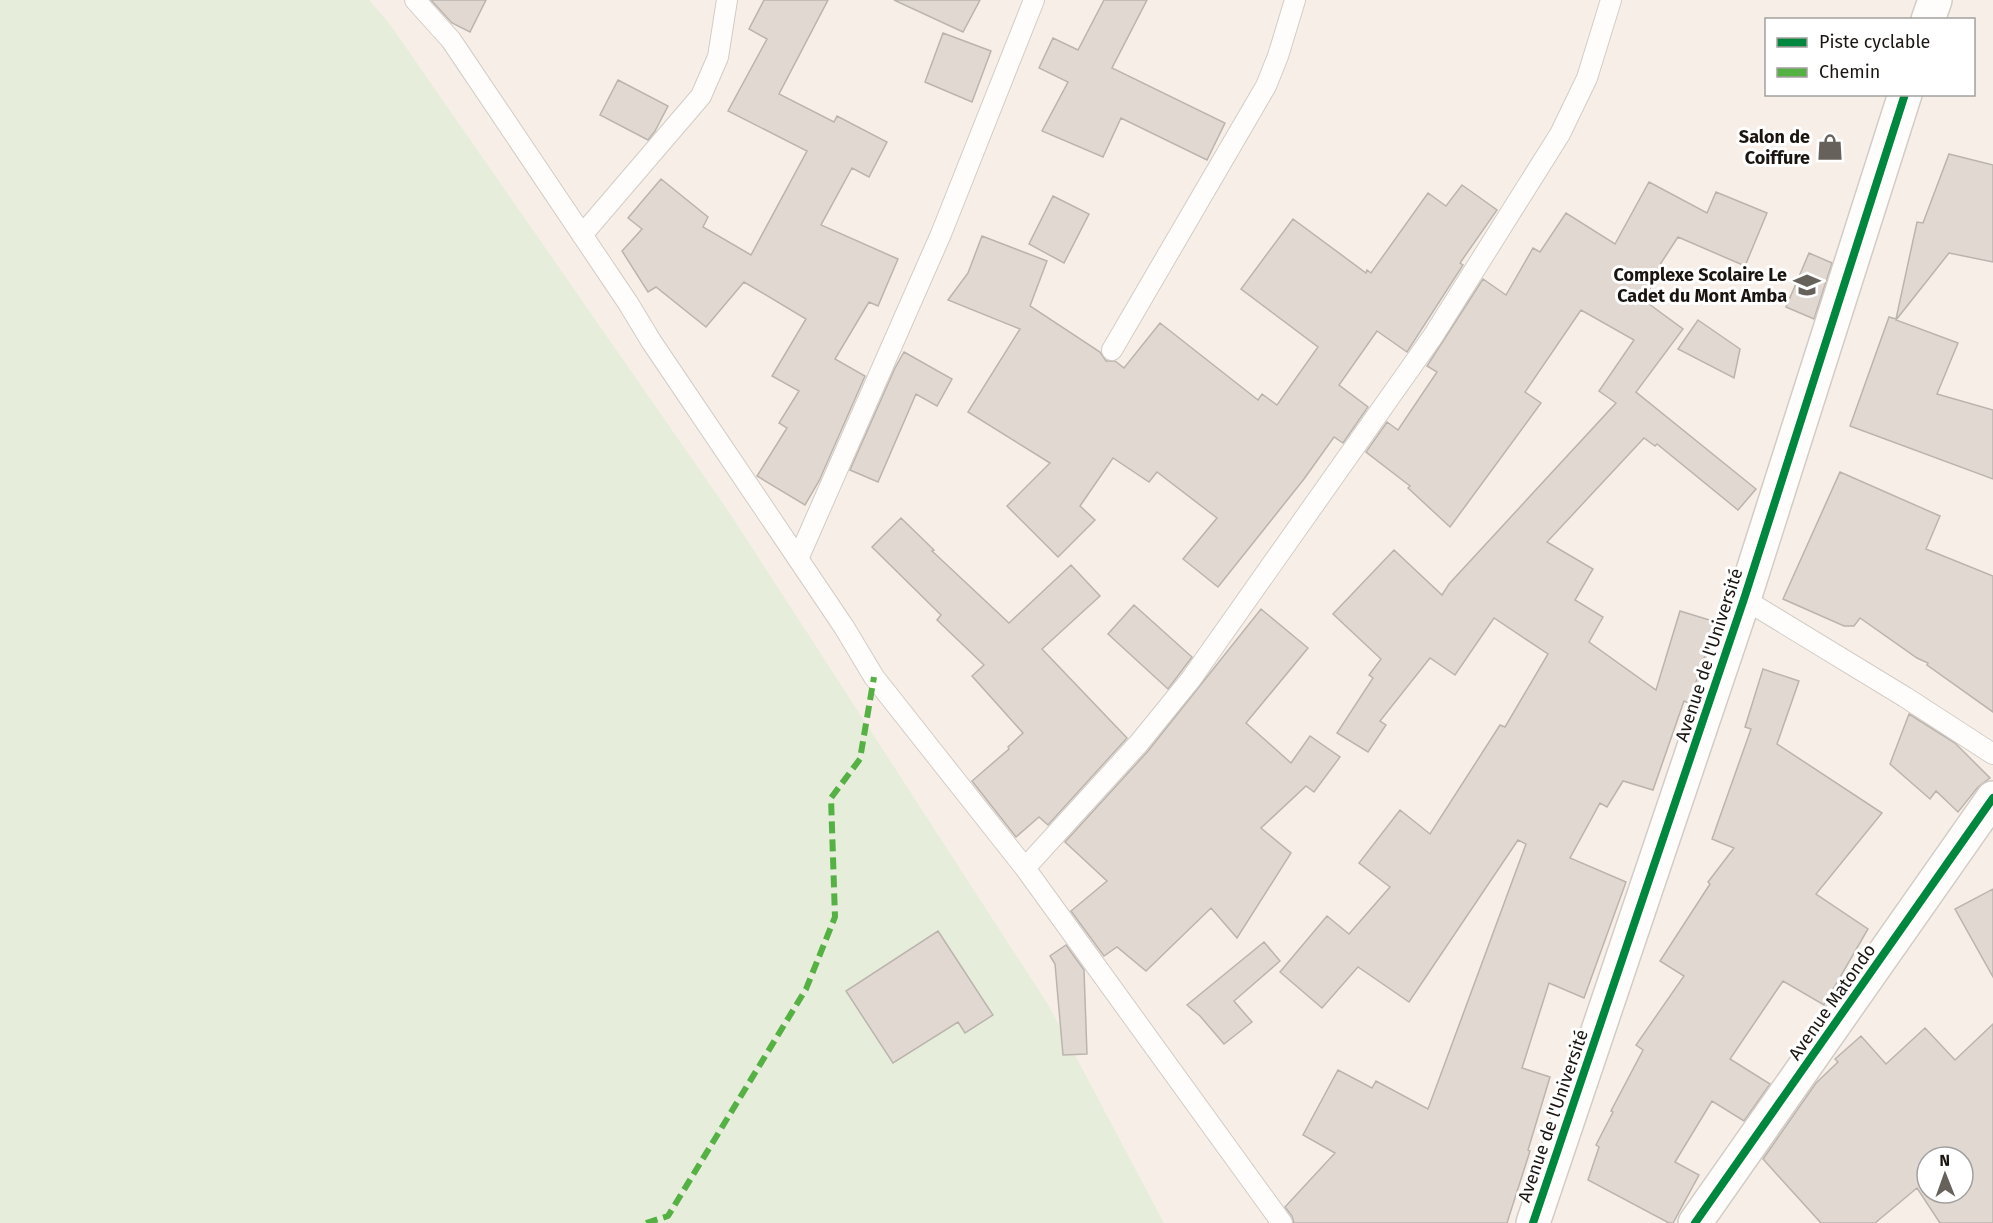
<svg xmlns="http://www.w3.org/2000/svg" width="1993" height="1223" viewBox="0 0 1993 1223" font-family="'Fira Sans',sans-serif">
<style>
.green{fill:#e7eddb}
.building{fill:#e1d8d1;stroke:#bbb4ae;stroke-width:1.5;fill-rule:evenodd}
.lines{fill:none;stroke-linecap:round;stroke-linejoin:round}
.lane-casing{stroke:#d2ccc6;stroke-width:22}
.street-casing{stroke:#d2ccc6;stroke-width:36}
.secondary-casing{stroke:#d2ccc6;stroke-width:36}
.lane{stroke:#fefdfb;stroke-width:20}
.street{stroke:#fefdfb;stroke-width:33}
.secondary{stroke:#fefdfb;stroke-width:33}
.quiet{stroke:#55b144;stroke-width:6;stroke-dasharray:12 6;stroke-linecap:butt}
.cycleway-casing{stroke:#fff;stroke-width:11}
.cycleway{stroke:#00873e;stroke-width:8}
.labels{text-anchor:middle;stroke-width:6;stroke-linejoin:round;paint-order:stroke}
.poi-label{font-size:18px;font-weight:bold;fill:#1a1510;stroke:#fff;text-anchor:end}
.street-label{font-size:18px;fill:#1a1510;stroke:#fff}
</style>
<rect width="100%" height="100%" fill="#f7efe7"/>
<path class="green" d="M 0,0 L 369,0 L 389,23 L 729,512 L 1049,1006 L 1164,1223 L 0,1223 Z"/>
<path class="building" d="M 431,0 L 486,0 L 470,32 L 452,23 Z
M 764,0 L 828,0 L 779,94 L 834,122 L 837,116 L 887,142 L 869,177 L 852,168 L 821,225 L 898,259 L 878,306 L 869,302 L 835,359 L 865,376 L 819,481 L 805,505 L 757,476 L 787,428 L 779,423 L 799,391 L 772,376 L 806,319 L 744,282 L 706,327 L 656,287 L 648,292 L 622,251 L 642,229 L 628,218 L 661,179 L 708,217 L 703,227 L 751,255 L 807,151 L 728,111 L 767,39 L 749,29 Z
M 894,0 L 980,0 L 963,32 Z
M 1104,0 L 1147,0 L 1112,68 L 1225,123 L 1207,160 L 1121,118 L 1103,157 L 1042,131 L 1068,82 L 1039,68 L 1053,38 L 1078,50 Z
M 943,33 L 991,51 L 972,102 L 925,82 Z
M 618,80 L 668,106 L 655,131 L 648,140 L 600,115 Z
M 1949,154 L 1993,165 L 1993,262 L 1949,253 L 1896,320 L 1958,343 L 1937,394 L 1993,410 L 1993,479 L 1850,426 L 1889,317 L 1896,319 L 1917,222 L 1923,223 Z
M 1649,182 L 1707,213 L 1716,192 L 1767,213 L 1745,266 L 1678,237 L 1661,263 L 1645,301 L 1683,329 L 1636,392 L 1756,489 L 1738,510 L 1657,444 L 1655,446 L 1644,438 L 1547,542 L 1593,569 L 1575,600 L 1603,617 L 1589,642 L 1656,690 L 1680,611 L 1716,622 L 1689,703 L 1684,701 L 1653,790 L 1623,781 L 1607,807 L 1600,803 L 1570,858 L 1626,882 L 1584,998 L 1549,983 L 1522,1068 L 1550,1077 L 1528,1150 L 1530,1151 L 1507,1223 L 1294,1223 L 1292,1216 L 1285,1207 L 1335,1153 L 1303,1135 L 1338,1070 L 1372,1088 L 1376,1081 L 1428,1109 L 1526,844 L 1518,840 L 1409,1002 L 1358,967 L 1322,1008 L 1280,972 L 1327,916 L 1349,934 L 1390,887 L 1359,863 L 1400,810 L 1430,834 L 1500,725 L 1505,727 L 1548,654 L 1494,618 L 1455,675 L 1430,658 L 1380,721 L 1386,725 L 1368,752 L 1337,733 L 1373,678 L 1369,675 L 1381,659 L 1333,614 L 1394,550 L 1442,595 L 1449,584 L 1616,403 L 1599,391 L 1634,340 L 1581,310 L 1525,392 L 1541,403 L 1450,527 L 1408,488 L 1410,486 L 1366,452 L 1387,422 L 1398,430 L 1437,372 L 1427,366 L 1483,279 L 1506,295 L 1533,248 L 1540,252 L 1566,213 L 1615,244 Z
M 1462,185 L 1497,210 L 1460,263 L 1463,265 L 1407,352 L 1377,331 L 1339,385 L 1368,407 L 1343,443 L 1334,437 L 1304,479 L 1218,587 L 1183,559 L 1217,518 L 1157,472 L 1149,482 L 1113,458 L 1080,506 L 1095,520 L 1058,557 L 1007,506 L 1050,463 L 968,412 L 1020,329 L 948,300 L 968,273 L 982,236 L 1047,261 L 1030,306 L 1100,352 L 1106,361 L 1115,361 L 1124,368 L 1160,323 L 1258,400 L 1262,394 L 1277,405 L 1318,347 L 1241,289 L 1293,219 L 1366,273 L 1367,270 L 1371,273 L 1428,193 L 1446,206 Z
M 1053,196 L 1089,214 L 1064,263 L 1029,244 Z
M 1809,253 L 1832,263 L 1814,319 L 1786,307 Z
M 1698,320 L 1740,349 L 1734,378 L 1678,349 Z
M 904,352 L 952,379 L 937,406 L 916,394 L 878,482 L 850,470 L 895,368 Z
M 1840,472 L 1940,516 L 1926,549 L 1993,576 L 1993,712 L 1927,665 L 1928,663 L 1917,658 L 1860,618 L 1854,626 L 1844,626 L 1783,599 Z
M 901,518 L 934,550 L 932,551 L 1009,623 L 1071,565 L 1100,596 L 1042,649 L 1127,738 L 1048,825 L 1039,817 L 1016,837 L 972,781 L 1009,749 L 1008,747 L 1023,733 L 972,676 L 984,665 L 937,620 L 941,615 L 872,547 Z
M 1134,605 L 1192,657 L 1168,689 L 1108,634 Z
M 1261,609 L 1308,648 L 1246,723 L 1291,763 L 1310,736 L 1340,757 L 1314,792 L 1306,786 L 1261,828 L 1291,853 L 1237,938 L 1211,908 L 1146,971 L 1117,947 L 1104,956 L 1071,911 L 1107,881 L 1065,842 L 1148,751 Z
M 1763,669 L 1799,681 L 1777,744 L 1882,813 L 1816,894 L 1868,929 L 1824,1005 L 1783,981 L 1730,1059 L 1770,1084 L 1744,1121 L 1712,1101 L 1675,1162 L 1699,1175 L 1673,1223 L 1669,1223 L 1588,1180 L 1599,1147 L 1596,1145 L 1613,1112 L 1611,1111 L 1643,1050 L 1636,1045 L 1684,976 L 1660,961 L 1710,884 L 1708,882 L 1734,848 L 1712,839 L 1751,729 L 1745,727 Z
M 1909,714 L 1955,743 L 1990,778 L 1978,787 L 1958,812 L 1936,791 L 1930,799 L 1890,764 Z
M 1993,889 L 1993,977 L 1955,909 Z
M 938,931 L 993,1015 L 965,1033 L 958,1022 L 893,1063 L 846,991 Z
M 1264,942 L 1280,961 L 1234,1001 L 1252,1022 L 1224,1044 L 1200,1016 L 1187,1005 Z
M 1066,945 L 1084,970 L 1087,1054 L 1063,1055 L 1055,964 L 1050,956 Z
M 1993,1024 L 1993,1223 L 1940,1223 L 1917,1188 L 1875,1223 L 1821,1223 L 1763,1159 L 1816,1083 L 1838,1062 L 1835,1059 L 1861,1036 L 1886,1064 L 1925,1028 L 1955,1060 ZM 1927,1157 L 1963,1157 L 1963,1193 L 1927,1193 Z"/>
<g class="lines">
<defs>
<path id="lane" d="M 415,0 L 451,40 L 628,303 L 651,341 L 844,627 L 874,677 L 1025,868 L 1282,1223
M 582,235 L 701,96 L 718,57 L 727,0
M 1112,350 L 1266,86 L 1278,56 L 1295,0
M 798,559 L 941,234 L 1034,0
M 1744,599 L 1905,697 L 1993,754
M 1025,868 L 1139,743 L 1191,679 L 1433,336 L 1560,134 L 1587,78 L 1611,0"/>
<path id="street" d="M 1695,1223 L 1993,798"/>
<path id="secondary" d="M 1928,20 L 1935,0
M 1533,1223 L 1744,599 L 1905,94"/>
</defs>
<use href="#lane" class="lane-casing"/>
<use href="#street" class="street-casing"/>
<use href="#secondary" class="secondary-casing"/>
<use href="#lane" class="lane"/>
<use href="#street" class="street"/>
<use href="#secondary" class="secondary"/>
<path class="quiet" d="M 646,1223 L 668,1216 L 806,989 L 835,917 L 831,798 L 860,759 L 874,677"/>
<defs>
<path id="cycleway" d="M 1533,1223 L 1744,599 L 1905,94
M 1695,1223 L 1993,798"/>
</defs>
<use href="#cycleway" class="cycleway-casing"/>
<use href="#cycleway" class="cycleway"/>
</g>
<defs>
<symbol id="shop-bare" viewBox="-9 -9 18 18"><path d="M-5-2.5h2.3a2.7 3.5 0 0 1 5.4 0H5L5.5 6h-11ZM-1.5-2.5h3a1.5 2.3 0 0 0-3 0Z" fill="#67615b" stroke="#fff" stroke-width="2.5" paint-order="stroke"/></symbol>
<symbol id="school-bare" viewBox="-9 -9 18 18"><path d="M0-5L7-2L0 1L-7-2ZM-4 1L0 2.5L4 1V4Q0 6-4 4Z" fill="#67615b" stroke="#fff" stroke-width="2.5" paint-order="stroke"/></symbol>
</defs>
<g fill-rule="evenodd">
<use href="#shop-bare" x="1811" y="128" width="38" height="38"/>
<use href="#school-bare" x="1788" y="266" width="38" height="38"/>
</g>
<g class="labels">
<g class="poi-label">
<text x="1810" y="143">Salon de<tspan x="1810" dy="21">Coiffure</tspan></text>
<text x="1787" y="281">Complexe Scolaire Le<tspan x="1787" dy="21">Cadet du Mont Amba</tspan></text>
</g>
<g class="street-label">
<text transform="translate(1709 655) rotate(-72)" y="6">Avenue de l'Université</text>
<text transform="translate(1832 1002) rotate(-55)" y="6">Avenue Matondo</text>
<text transform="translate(1553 1116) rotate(-71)" y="6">Avenue de l'Université</text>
</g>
</g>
<rect x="1765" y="18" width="210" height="78" fill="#ffffff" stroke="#a3a19f" stroke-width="1.5"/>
<rect x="1777" y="38" width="30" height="9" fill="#00873e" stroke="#a3a19f" stroke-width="1.5"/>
<text x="1819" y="48" font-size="18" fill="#1a1510">Piste cyclable</text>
<rect x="1777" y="68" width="30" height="9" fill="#55b144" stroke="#a3a19f" stroke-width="1.5"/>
<text x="1819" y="78" font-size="18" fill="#1a1510">Chemin</text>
<g transform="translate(1945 1175) rotate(359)"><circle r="28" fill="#ffffff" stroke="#a3a19f" stroke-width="1.5"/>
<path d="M0-4.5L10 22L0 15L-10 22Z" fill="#67615b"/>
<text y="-9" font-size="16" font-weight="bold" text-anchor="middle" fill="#1a1510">N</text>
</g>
</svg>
